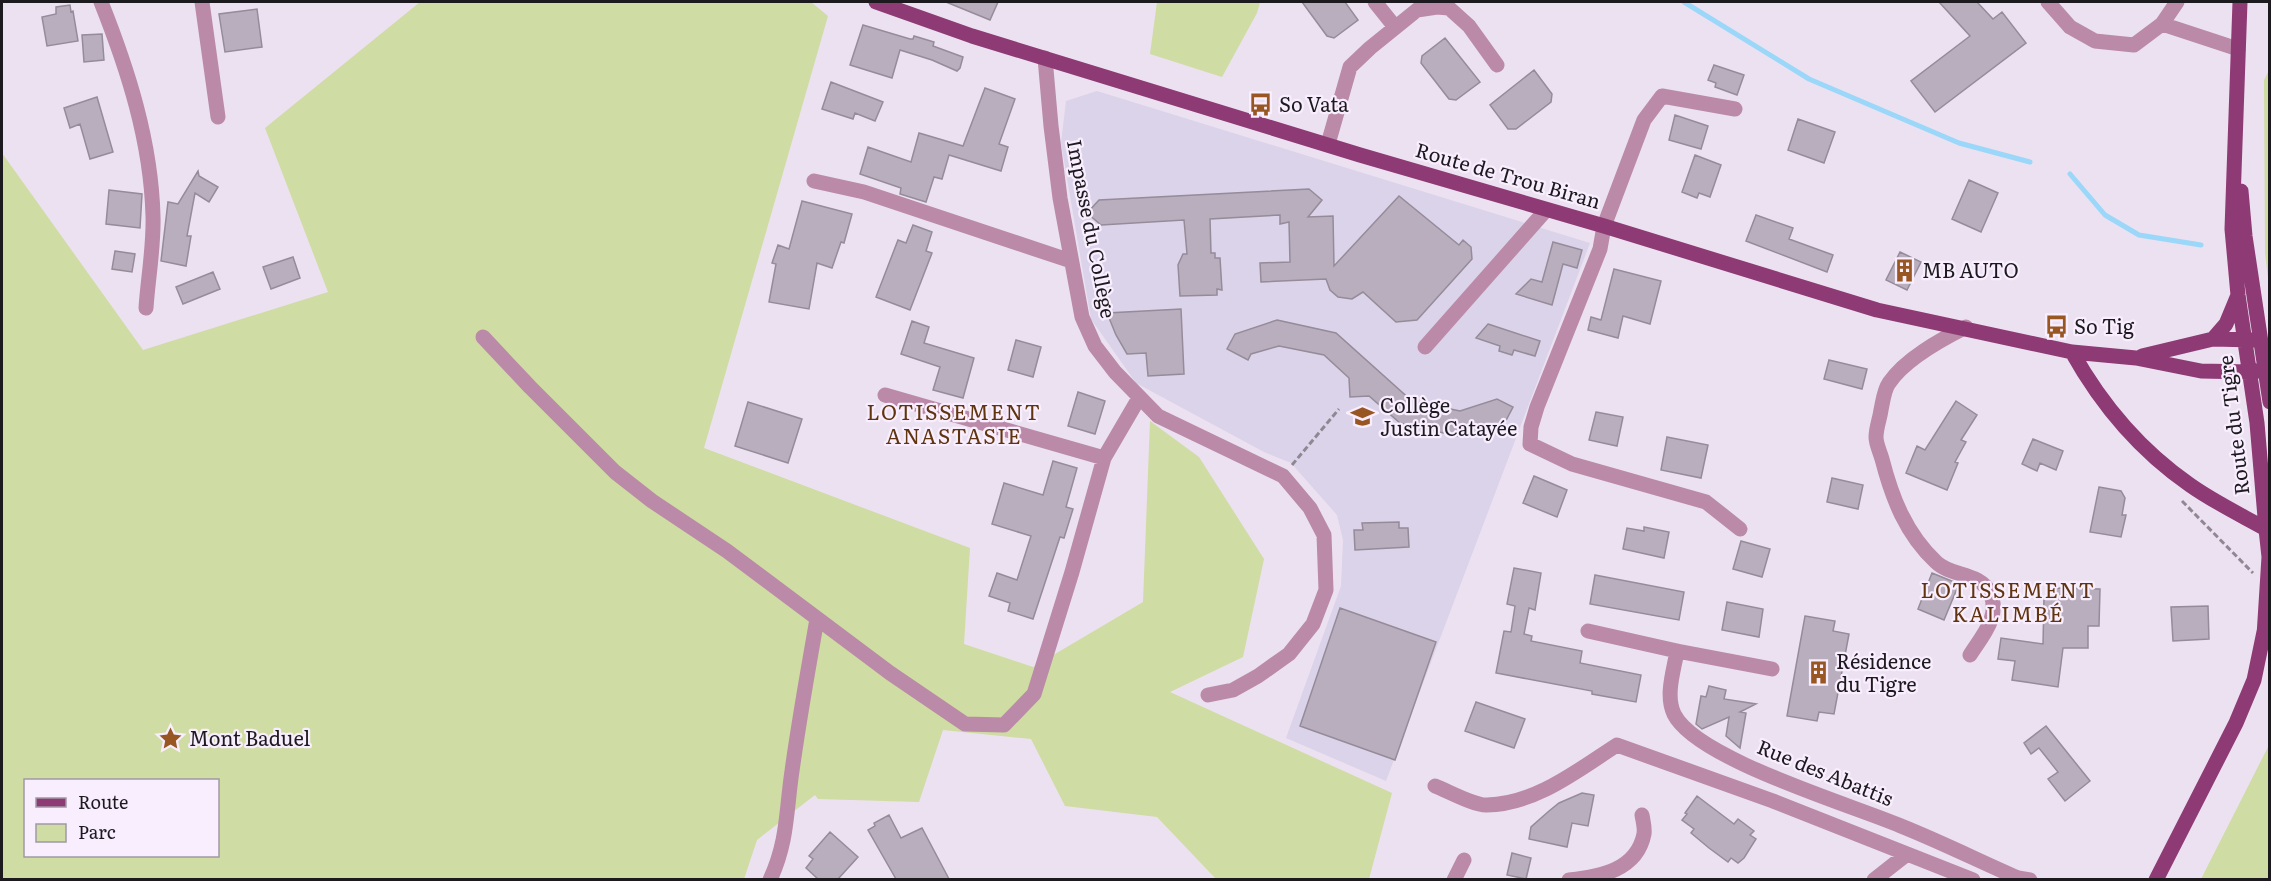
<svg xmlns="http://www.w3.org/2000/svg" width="2271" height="881" viewBox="0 0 2271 881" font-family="Literata,serif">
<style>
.education{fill:#dbd3e9}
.green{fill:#cfdca3;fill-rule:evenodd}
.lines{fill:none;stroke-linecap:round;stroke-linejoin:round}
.stream{stroke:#9ad7f9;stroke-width:5}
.building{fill:#b9aebd;stroke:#958b99;stroke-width:1.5}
.path{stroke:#8f8893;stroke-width:3;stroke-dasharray:6 3;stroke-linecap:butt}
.minor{stroke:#ba8aa8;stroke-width:15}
.major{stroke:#8e3a74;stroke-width:15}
.labels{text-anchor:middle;stroke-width:4.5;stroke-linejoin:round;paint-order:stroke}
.poi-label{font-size:20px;fill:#1d1a1f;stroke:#f9eefe;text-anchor:start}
.street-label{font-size:20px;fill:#1d1a1f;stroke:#f9eefe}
.neighbourhood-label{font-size:21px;letter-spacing:1.5px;fill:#60340f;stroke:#f9eefe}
</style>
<rect width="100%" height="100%" fill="#ece1f1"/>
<path class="education" d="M 1097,91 L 1590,243 L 1386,781 L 1286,738 L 1341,586 L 1343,540 L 1337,515 L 1291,463 L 1264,452 L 1136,383 L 1091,319 L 1061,143 L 1066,101 Z"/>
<path class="green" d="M 420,2 L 811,2 L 828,16 L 704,448 L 970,548 L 964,644 L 1033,667 L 1143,602 L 1150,421 L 1199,457 L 1264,559 L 1243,657 L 1170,692 L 1392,793 L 1369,879 L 1216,879 L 1157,817 L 1065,806 L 1031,739 L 943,730 L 919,802 L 818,799 L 815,795 L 757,840 L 744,879 L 2,879 L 2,153 L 143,350 L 328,292 L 265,128 ZM 26,780 L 218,780 L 218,856 L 26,856 Z
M 1157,2 L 1260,2 L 1257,13 L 1222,77 L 1150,54 Z
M 2269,70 L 2269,287 L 2265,253 L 2264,80 Z
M 2269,745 L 2269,879 L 2201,879 Z"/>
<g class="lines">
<path class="stream" d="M 1684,2 L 1809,79 L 1959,143 L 2030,162
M 2070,174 L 2105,215 L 2139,235 L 2201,245"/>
</g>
<path class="building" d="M 946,2 L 998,2 L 990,20 Z
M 1302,2 L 1345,2 L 1358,20 L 1334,38 L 1327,36 Z
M 1939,2 L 1977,2 L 1993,19 L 2002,12 L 2026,43 L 1935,112 L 1911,81 L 1970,36 Z
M 70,5 L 71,12 L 73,11 L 78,41 L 47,46 L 42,17 L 56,14 L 56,7 Z
M 257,9 L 262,47 L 225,52 L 219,14 Z
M 863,25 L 910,39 L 913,39 L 914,36 L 934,42 L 933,46 L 963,57 L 960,68 L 957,71 L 932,60 L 900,50 L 892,78 L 850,65 Z
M 102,34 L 104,60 L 84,62 L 82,35 Z
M 1445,38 L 1480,82 L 1456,100 L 1449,99 L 1421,63 L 1422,56 Z
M 1714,65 L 1744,75 L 1737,95 L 1715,87 L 1716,83 L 1708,80 Z
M 1534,70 L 1552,94 L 1551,102 L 1516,129 L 1508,129 L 1490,105 Z
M 831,82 L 883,102 L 875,121 L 855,113 L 853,119 L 822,109 Z
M 985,88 L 1015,99 L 999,144 L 1008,147 L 1001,171 L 949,155 L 942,179 L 934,177 L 926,202 L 900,194 L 901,188 L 860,174 L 868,147 L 911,162 L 919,133 L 963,146 Z
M 97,97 L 113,152 L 90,159 L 80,124 L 70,128 L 64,108 Z
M 1675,115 L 1708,126 L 1701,149 L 1669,140 Z
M 1798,119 L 1835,132 L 1824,163 L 1788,150 Z
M 1695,155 L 1721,165 L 1710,197 L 1699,193 L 1697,198 L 1682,192 Z
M 198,171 L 199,176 L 218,187 L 209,202 L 195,193 L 187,236 L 191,236 L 186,266 L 161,261 L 168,202 L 178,204 Z
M 1969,180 L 1998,193 L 1981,232 L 1952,219 Z
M 1309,189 L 1322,200 L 1308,217 L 1333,216 L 1334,266 L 1399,196 L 1459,245 L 1463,240 L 1471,247 L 1472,259 L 1417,320 L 1396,322 L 1363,292 L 1352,299 L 1338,297 L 1330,290 L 1326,279 L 1261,282 L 1260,263 L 1290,262 L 1289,222 L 1280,224 L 1280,215 L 1210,219 L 1211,253 L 1215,253 L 1215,258 L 1220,258 L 1222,290 L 1217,289 L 1217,295 L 1180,296 L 1178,265 L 1183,254 L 1187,254 L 1184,220 L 1101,225 L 1087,213 L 1099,200 Z
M 109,190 L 142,194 L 140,228 L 106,224 Z
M 802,201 L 852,214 L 844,243 L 841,242 L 832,268 L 817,263 L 809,309 L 769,302 L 776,264 L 772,263 L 778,245 L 789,249 Z
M 1756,215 L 1793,228 L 1789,239 L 1833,255 L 1827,272 L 1746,241 Z
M 913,225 L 932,232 L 926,251 L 932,253 L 910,310 L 876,297 L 898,240 L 906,243 Z
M 1553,242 L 1582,250 L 1577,268 L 1563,264 L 1552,305 L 1516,294 L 1531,279 L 1542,282 Z
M 115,251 L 135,254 L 132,272 L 112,269 Z
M 1900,252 L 1921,262 L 1907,290 L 1886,280 Z
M 293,257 L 300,278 L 271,289 L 263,267 Z
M 1614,269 L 1661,281 L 1650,324 L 1623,316 L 1618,338 L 1588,330 L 1591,317 L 1601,320 Z
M 213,272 L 220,289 L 183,304 L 176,287 Z
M 1181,309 L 1184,374 L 1148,376 L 1146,353 L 1127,354 L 1116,335 L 1107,313 Z
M 1277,320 L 1336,333 L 1412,401 L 1460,411 L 1497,399 L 1513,407 L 1502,428 L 1496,425 L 1461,437 L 1400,423 L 1369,396 L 1350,397 L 1349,378 L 1324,355 L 1279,346 L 1251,354 L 1248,360 L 1227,349 L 1235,334 Z
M 912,321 L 929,327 L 924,343 L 974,358 L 963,398 L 933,390 L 940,367 L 901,354 Z
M 1488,324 L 1540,341 L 1535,356 L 1514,350 L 1512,355 L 1499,351 L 1500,346 L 1476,338 Z
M 1016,340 L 1041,347 L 1033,377 L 1008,370 Z
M 1829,360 L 1867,369 L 1862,389 L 1824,379 Z
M 1078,392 L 1105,401 L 1095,434 L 1068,426 Z
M 1956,401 L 1977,415 L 1961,440 L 1966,442 L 1955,462 L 1958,463 L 1947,490 L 1906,473 L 1917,446 L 1925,450 Z
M 748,402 L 802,419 L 788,463 L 735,446 Z
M 1596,412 L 1623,417 L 1617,446 L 1589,440 Z
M 1667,437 L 1708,445 L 1701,478 L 1661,470 Z
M 2033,439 L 2063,451 L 2056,470 L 2040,463 L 2037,471 L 2022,464 Z
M 1053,461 L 1077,468 L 1066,507 L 1073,509 L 1064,538 L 1060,537 L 1033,619 L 1008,611 L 1010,603 L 989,596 L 997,573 L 1017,580 L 1031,536 L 992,524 L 1004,483 L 1043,495 Z
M 1534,476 L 1567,490 L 1557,517 L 1523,503 Z
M 1832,478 L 1863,485 L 1858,509 L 1827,502 Z
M 2099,487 L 2121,491 L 2125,498 L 2122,515 L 2126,515 L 2121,537 L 2090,532 Z
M 1399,522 L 1399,528 L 1408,528 L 1409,547 L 1355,550 L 1354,530 L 1363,530 L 1362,523 Z
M 1644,527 L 1669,532 L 1664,558 L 1623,549 L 1627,528 L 1644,531 Z
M 1741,541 L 1770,549 L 1762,577 L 1733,569 Z
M 1514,568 L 1541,573 L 1535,610 L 1529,608 L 1524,634 L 1532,636 L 1531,641 L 1582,651 L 1580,663 L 1641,675 L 1636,702 L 1592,694 L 1592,691 L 1496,673 L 1504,631 L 1511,632 L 1515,606 L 1507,604 Z
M 1932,573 L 1959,584 L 1944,620 L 1918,609 Z
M 1595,575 L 1684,592 L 1679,620 L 1590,604 Z
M 2054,588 L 2100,589 L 2099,626 L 2088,626 L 2088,648 L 2063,648 L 2058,687 L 2012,680 L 2015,661 L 1998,659 L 2001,638 L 2043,644 L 2044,597 L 2054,597 Z
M 1727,602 L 1763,609 L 1759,637 L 1722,630 Z
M 2208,606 L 2209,639 L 2173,641 L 2171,607 Z
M 1340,608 L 1436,642 L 1395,760 L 1300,726 Z
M 1805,616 L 1835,621 L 1833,631 L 1849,634 L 1834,714 L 1819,712 L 1817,721 L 1787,716 Z
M 1709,686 L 1726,690 L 1724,699 L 1756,704 L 1740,712 L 1746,713 L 1740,748 L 1726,736 L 1729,717 L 1702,729 L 1696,724 L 1701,696 L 1706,697 Z
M 1476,702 L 1525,719 L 1514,748 L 1465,731 Z
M 2046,726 L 2090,781 L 2065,801 L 2048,779 L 2058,772 L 2039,748 L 2031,754 L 2024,743 Z
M 1582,793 L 1594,795 L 1588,826 L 1572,823 L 1567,847 L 1529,839 L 1531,827 L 1549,811 L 1559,803 Z
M 1697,796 L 1734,824 L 1738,819 L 1754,831 L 1750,835 L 1756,839 L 1744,858 L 1738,863 L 1731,858 L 1728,862 L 1709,848 L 1691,833 L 1694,829 L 1682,820 L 1687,814 L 1685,813 Z
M 889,815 L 901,838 L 922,828 L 949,879 L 896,879 L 868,830 L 875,826 L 874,823 Z
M 830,832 L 858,857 L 838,879 L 818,879 L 806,868 L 813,859 L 809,856 Z
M 1512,853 L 1531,858 L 1526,879 L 1507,875 Z"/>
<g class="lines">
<path class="path" d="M 1292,465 L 1339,409
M 2182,501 L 2253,573"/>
<path class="minor" d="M 101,2 C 128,70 151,141 153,216 C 154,246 148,278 146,308
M 202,2 L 218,117
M 1375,2 L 1395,27
M 2048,2 L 2070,27 L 2095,41 L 2134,45 L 2162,24 L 2177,2
M 2162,24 L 2238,49
M 1045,58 L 1051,126 L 1060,198 L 1082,317 L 1095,346 L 1115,372 L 1158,416 L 1283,476 L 1310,508 L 1324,535 L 1326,590 L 1313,624 L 1289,654 L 1258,676 L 1233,690 L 1208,695
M 1735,109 L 1662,96 L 1644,120 L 1604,226 L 1600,249 L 1537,407 L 1531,427 L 1530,444 L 1572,464 L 1706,502 L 1740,529
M 1328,144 L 1350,67 L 1370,48 L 1417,10 L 1437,7 L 1449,8 L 1469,26 L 1497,65
M 814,181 L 864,192 L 1071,261
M 1966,327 C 1940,340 1905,359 1889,383 C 1884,390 1883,401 1881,410 C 1880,418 1876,428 1876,437 C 1876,444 1880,452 1882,459 C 1892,498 1906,534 1936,562 C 1951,577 1980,572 1990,593 C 2001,616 1982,636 1970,655
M 483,337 L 530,387 L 615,472 L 652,501 L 727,551 L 890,673 L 965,724 L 1004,725 L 1034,694 L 1072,572 L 1104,458 L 1139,398
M 1425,347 L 1546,210
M 885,395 L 1104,458
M 1588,631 L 1677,651 L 1772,669
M 1677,651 C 1674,670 1665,695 1674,714 C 1696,759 1852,805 1901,826 C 1941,842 1979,861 2018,878 L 2030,880
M 1435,786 C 1448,791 1475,806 1487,805 C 1536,804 1578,770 1617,745 L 1773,801 L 1973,880
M 770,880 C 788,841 786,811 792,771 C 799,720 808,670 817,619
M 1454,880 L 1464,860
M 1569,880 C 1600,877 1637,870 1644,834 C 1645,828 1643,821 1642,815
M 1874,880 L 1907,854"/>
<path class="major" d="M 876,2 L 972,36 L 1360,155 L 1604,226 L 1877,310 L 2072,352 L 2136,358 L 2201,371 L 2249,372 L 2265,370
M 2240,2 L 2232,229 L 2238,295 L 2257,423 L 2266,529 L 2269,557 L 2264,636
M 2241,191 L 2245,236 L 2270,402
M 2213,339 L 2226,324 L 2238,295
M 2072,352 C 2101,404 2141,451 2190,485 C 2214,502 2241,515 2266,529
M 2142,356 L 2213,339 L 2254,340
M 2156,880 L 2236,723 L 2254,680 L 2265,627"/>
</g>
<defs>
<symbol id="bus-bare" viewBox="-9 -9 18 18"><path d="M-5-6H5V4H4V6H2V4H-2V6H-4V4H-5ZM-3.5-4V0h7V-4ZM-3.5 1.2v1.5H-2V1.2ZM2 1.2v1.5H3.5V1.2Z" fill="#975622" stroke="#f9eefe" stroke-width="2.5" paint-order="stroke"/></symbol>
<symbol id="building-bare" viewBox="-9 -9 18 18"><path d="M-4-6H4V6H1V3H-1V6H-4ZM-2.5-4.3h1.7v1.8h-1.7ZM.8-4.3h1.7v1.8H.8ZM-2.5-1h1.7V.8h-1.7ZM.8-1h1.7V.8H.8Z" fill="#975622" stroke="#f9eefe" stroke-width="2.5" paint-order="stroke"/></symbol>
<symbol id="school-bare" viewBox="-9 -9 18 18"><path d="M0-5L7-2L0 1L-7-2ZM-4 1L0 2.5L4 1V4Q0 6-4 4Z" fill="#975622" stroke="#f9eefe" stroke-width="2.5" paint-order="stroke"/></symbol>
<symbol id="sight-bare" viewBox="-9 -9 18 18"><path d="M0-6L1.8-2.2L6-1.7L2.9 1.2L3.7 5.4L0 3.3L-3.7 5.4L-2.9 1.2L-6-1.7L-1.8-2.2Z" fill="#975622" stroke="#f9eefe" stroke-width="2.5" paint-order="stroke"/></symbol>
</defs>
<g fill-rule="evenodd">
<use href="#bus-bare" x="1244" y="88" width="33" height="33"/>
<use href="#building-bare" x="1888" y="254" width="33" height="33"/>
<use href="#bus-bare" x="2040" y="310" width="33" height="33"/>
<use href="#school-bare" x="1346" y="400" width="33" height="33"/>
<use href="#building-bare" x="1802" y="656" width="33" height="33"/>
<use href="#sight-bare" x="154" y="722" width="33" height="33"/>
</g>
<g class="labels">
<g class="poi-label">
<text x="1279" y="112">So Vata</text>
<text x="1922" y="278">MB AUTO</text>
<text x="2074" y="334">So Tig</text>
<text x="1380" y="413">Collège<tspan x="1380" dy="23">Justin Catayée</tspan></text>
<text x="1836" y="669">Résidence<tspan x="1836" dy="23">du Tigre</tspan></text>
<text x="189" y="746">Mont Baduel</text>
</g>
<g class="street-label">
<text transform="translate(1508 176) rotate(16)" y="7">Route de Trou Biran</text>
<text transform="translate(1091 229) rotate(79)" y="7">Impasse du Collège</text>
<text transform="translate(2234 425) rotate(-97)" y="7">Route du Tigre</text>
<text transform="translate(1825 773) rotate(22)" y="7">Rue des Abattis</text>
</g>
<g class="neighbourhood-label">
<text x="954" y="420">LOTISSEMENT<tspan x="954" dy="24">ANASTASIE</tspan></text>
<text x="2008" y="598">LOTISSEMENT<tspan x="2008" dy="24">KALIMBÉ</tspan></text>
</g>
</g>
<rect width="2271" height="881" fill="none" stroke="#1d1a1f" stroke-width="6"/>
<rect x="24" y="779" width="195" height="78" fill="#f9eefe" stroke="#a199a5" stroke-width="1.5"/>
<rect x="36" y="798" width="30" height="9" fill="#8e3a74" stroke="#a199a5" stroke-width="1.5"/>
<text x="78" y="809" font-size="18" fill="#1d1a1f">Route</text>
<rect x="36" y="824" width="30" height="18" fill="#cfdca3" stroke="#a199a5" stroke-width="1.5"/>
<text x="78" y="839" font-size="18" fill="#1d1a1f">Parc</text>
</svg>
